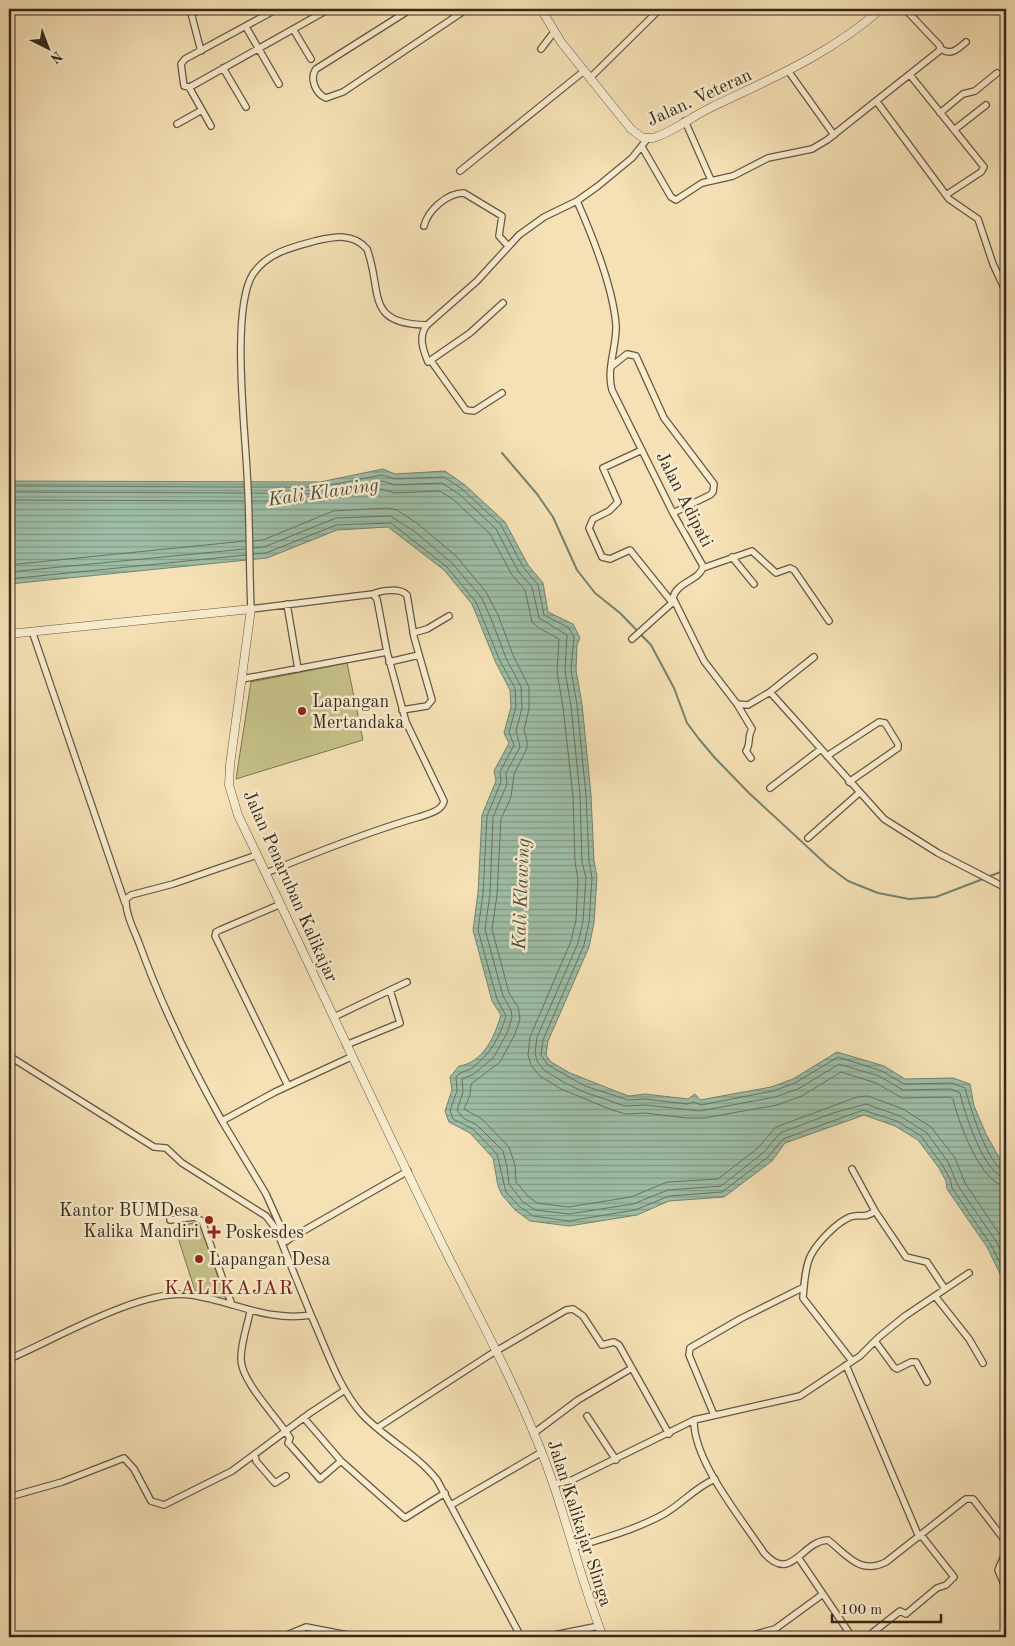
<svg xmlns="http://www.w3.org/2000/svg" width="1015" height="1646" viewBox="0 0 1015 1646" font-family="'Old Standard TT',serif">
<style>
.pitch{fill:#c4c188;stroke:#7d7452}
.water{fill:url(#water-rules);stroke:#74826f}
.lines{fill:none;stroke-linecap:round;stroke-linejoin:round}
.shore{stroke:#6a7362;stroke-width:1}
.stream{stroke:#74826f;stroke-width:2}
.minor-casing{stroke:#665642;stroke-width:8}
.tertiary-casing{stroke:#665642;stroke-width:9}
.minor{stroke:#f8eccf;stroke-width:5.5}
.tertiary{stroke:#f8eccf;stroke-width:8}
.poi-dot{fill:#8f2418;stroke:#f8eccf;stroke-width:2}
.labels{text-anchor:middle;stroke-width:5;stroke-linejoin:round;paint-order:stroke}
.street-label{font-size:18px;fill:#36281c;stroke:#f8eccf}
.poi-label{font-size:18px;fill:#36281c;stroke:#f8eccf;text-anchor:start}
.water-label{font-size:19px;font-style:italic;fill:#504e3f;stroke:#f8eccf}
.quarter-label{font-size:20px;letter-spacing:1px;fill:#7a1f14;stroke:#f8eccf}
</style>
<defs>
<pattern id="water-rules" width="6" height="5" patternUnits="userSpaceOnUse" patternTransform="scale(1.25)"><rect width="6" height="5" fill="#9ebea7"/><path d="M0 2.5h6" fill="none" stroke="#829a87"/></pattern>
</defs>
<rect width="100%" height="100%" fill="#f5e1b5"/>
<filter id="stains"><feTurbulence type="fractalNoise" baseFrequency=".004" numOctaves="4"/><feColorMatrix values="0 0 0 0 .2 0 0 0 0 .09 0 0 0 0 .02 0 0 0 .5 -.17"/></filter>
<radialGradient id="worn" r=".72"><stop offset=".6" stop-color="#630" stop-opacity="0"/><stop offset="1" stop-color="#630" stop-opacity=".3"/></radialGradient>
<path class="pitch" d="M 347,663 L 363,740 L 236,779 L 251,682 Z
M 199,1221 L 225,1297 L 195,1291 L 175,1228 Z"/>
<path class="water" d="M 383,469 L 395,474 L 445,471 L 465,485 L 505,522 L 528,565 L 543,583 L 548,612 L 573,624 L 580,638 L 577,645 L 576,670 L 582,704 L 591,795 L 594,861 L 597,877 L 594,923 L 589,947 L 548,1041 L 546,1055 L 551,1062 L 570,1073 L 618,1092 L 629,1096 L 645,1094 L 688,1099 L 695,1094 L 700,1100 L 771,1087 L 793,1079 L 837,1052 L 884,1066 L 905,1079 L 953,1078 L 970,1084 L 974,1106 L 986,1134 L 1006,1170 L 1006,1286 L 987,1247 L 947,1189 L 946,1181 L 939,1168 L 918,1140 L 895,1126 L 864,1115 L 785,1143 L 772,1161 L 724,1197 L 669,1201 L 637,1215 L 569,1226 L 530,1221 L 515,1210 L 502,1195 L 498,1186 L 493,1158 L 470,1133 L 449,1122 L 445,1111 L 452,1090 L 450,1077 L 459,1066 C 483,1063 495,1036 501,1015 L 492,1001 L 473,930 L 478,893 L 482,815 L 496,781 L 494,771 L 509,743 L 504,733 L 511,707 L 510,690 L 496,663 L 472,604 L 444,570 L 388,527 L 337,530 L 267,558 L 9,584 L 9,481 L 320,482 Z"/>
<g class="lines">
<path class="shore" d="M 9,486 L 244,487
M 252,487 L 320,487 L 382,475 L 395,479 L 444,477 L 462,489 L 501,525 L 523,567 L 538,585 L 544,615 L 569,628 L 574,637 L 571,670 L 577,705 L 586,795 L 589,861 L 592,878 L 589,922 L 584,945 L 543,1040 L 541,1055 L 548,1065 L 585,1086 L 628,1100 L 645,1099 L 687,1104 L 694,1102 L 701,1105 L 773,1091 L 795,1083 L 838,1057 L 882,1071 L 904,1084 L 952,1083 L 965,1088 C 969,1104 989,1170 1006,1172
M 9,492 L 244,493
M 252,493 L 320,494 L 382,481 L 395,485 L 442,483 L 459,494 L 496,529 L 518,571 L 532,587 L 539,618 L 567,635 L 565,671 L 571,706 L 580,795 L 582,862 L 586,878 L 583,921 L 578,943 L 537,1037 L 535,1053 L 537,1061 L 544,1070 L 565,1083 L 584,1092 L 625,1106 L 645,1105 L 700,1111 L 775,1097 L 798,1089 L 839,1064 L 879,1076 L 903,1090 L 951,1089 L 960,1093 C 964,1112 985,1177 1006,1178
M 9,500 L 244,501
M 252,501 L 321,501 L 381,489 L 395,493 L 440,491 L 454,500 L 490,534 L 512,575 L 525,590 L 532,622 L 539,628 L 559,639 L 557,672 L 563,707 L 573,796 L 575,862 L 578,879 L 576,920 L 571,941 L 530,1037 L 528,1055 L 531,1065 L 540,1076 L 561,1089 L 612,1110 L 626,1114 L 645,1113 L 687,1118 L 704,1118 L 777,1105 L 802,1096 L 841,1072 L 876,1083 L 902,1098 L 950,1097 L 953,1099 C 958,1121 981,1185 1006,1186
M 253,541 L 263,540 L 333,511 L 388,508 L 397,510 L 418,524 L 456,556 L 486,592 L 498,615 L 513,655 L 529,687 L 529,709 L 524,730 L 527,741 L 527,748 L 514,774 L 511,797 L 501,819 L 497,895 L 492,929 L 509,993 L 518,1007 L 520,1019 L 515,1034 L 500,1062 L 471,1084 L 470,1095 L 464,1109 L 482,1119 L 509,1147 L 515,1165 L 516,1182 L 528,1196 L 537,1203 L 568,1207 L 631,1197 L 667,1182 L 718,1179 L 758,1148 L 776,1127 L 857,1097 L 868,1096 L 903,1109 L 931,1127 L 955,1158 L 965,1183 L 1006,1244
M 254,548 L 264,547 L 336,518 L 390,516 L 414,531 L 452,563 L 481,597 L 490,616 L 506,658 L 521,687 L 522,708 L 516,731 L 520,747 L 506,773 L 507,784 L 493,817 L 490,894 L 485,929 L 503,996 L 511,1010 L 512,1017 L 508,1031 L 494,1057 L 474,1074 L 462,1079 L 463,1092 L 457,1110 L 463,1118 L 477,1125 L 503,1151 L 507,1167 L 509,1184 L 523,1202 L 535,1210 L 569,1214 L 633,1204 L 668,1190 L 721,1186 L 763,1153 L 780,1133 L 833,1113 L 866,1104 L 900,1116 L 927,1133 L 948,1162 L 958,1186 L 996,1241 L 1006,1261
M 254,554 L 266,553 L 336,525 L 391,523 L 447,567 L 476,602 L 500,661 L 515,688 L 516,707 L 509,732 L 514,745 L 500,772 L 501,782 L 487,816 L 483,894 L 478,930 L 497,999 L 506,1016 C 500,1037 490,1055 472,1068 C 465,1072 461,1071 456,1077 L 457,1091 L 450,1110 L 453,1119 L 473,1129 L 497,1154 L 506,1192 L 519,1206 L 533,1216 L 569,1221 L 635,1210 L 669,1196 L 722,1192 L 768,1157 L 783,1139 L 863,1110 L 897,1121 L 921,1136 L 943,1166 L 950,1179 L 952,1188 L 991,1245 L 1006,1275
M 9,565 L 245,541
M 9,572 L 245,549
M 9,579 L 246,555"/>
<path class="stream" d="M 502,453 L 537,494 L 553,517 L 577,570 L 595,593 L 620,613 L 651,645 L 674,688 L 687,723 L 699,739 L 715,758 L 749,793 L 828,866 L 848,881 L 878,893 L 909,899 L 936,897 L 983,879
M 987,877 L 1001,872 L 1006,873"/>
<defs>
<path id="minor" d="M 190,9 L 201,51
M 277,9 L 185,59 L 181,64 L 184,86 L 190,87 L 329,9
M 411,9 L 316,69 C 309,79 316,94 326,98 L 343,92 L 467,9
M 192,14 L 200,9
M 246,27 L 279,84
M 293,29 L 311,59
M 541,49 L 554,32
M 941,49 C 951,56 958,49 966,42
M 223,68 L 246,107
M 789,72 L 834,135
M 910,75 L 984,167 L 981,172 L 946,195
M 590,78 L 660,9
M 189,87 L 211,126
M 877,102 L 949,199 L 978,219 L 993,264 L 1006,292
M 940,113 L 963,94 L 975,91 L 997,73
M 685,121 L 711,180
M 177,124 L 202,110
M 954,130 L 986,105
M 642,147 L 671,197 L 676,200 L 702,183 L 733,176 L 768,158 L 812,149 L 827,140 L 939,51 L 940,46 L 905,9
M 460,171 L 584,71
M 577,201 C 592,235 613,288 616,325 C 617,346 606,369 612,390 L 673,513 L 703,566 C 701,580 676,582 673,598 L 704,661 L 737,704 L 748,705 L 770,692 L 884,819 L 938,853 L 1006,888
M 424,226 C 428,210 447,193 464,193 L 502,216 L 499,236 L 508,246
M 503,303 L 470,333 L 428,362 C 423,350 418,336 427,325 L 477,281 L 519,235 L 544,217 L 577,201 L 598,186 L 632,158 L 648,138
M 431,361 L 466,410 L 474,411 L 502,393
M 612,366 L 627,354 L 636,356 L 664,418 L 714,484 L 713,492 L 710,495 L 673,513
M 642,450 L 603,468 L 618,502 L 609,511 L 593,519 L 589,528 L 602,557 L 610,559 L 630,550 L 671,601
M 732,557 L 754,584
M 703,568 L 752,551 L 776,573 L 790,568 L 794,570 L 829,621
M 373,594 C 382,590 400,588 407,595 L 414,637 L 432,700 L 427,706 L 402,710
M 287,604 L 298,669
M 32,631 L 125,903
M 413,633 L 427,629 L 449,616
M 632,639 L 673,602
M 389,662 L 419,655
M 242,679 L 387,652
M 770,692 L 814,657
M 737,704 L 752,729 C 747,737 751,744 746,751 L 751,758
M 827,756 L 879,722 L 885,723 L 898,744 L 898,748 L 849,782
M 770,788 L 821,749
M 808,838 L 859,793
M 266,873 C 317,852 367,832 419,817 C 428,814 442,811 444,801 L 406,722 L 387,652 L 377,599 L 373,594 L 251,609 C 249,563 250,518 247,472 C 245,429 231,308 253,274 C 267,253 292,247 315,241 C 333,237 353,232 367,249 C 383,292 364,324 427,325
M 281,904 L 220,930 L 216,932 L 215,936 L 288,1086
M 334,1017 L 407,982
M 346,1045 L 400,1023 L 390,990
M 9,1056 L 154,1147 L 166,1148 L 182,1163 L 266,1216 L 276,1229 L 311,1315
M 222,1121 C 189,1062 162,1007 139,943 C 134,930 125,913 126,899 L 131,895 L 173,884 L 257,855
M 852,1169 L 875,1211 L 906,1257 L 927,1262 L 945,1289
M 170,1220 L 195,1217 L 202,1221 L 232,1305
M 287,1241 L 266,1194 L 222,1121 L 275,1092 L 351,1057
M 284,1242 L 408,1171
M 935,1296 L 969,1339 L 983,1363
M 250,1312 C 247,1327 241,1343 241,1358 C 240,1381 278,1418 290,1438 L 288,1443 L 291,1446 L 320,1479 L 341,1461
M 875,1341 L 894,1367 L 897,1369 L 911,1362 L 916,1362 L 927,1382
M 9,1359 C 56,1339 141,1288 191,1295 C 233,1301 267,1322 311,1315 C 326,1348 338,1387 362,1414 C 385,1439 416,1453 437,1480 L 521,1637
M 852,1361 L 803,1298 C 804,1285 805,1266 811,1255 C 818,1242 836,1223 850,1217 C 860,1213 863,1220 875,1211
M 846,1365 L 919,1537
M 714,1415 L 689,1355 L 690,1348 L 740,1319 L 804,1287
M 587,1416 L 616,1460
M 304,1418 L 341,1461 L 405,1518 L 445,1493
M 694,1420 C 693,1461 742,1519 764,1553 C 792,1584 801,1541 828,1540 C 848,1556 860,1575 886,1562 L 966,1499 L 973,1499 L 1006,1542
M 377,1428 L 491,1354 L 566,1310 L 573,1309 L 583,1316 L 602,1345 L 614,1342 L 619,1345 L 669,1434
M 534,1433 L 578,1400 L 632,1368
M 255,1455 L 256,1461 L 275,1483 L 286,1476
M 555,1484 L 572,1480 L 694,1420 L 800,1396 L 860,1356 L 879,1337 L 905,1316 L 969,1273
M 9,1497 L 62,1482 L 124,1458 L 134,1469 L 151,1501 L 164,1505 L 232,1471 L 310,1413 L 345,1390
M 451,1505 L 542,1452
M 573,1548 C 604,1538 635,1530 664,1514 C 682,1504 694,1488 715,1479
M 1006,1551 L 998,1570 L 1006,1589
M 798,1557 L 852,1637
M 282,1637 L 306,1627 L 358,1637
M 544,1637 L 599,1626
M 745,1637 L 775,1629 L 823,1594
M 867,1637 L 900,1611 L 906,1614 L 937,1588 L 946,1585 L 954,1577 L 921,1535"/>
<path id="tertiary" d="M 541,9 L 561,42 L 631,129 L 643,138 L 653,138 C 673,132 691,117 710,108 C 772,78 829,55 881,9
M 9,634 L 251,609 L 230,765 L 229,785 L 238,815 C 305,955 370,1096 438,1236 C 471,1303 507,1367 535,1436 C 563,1501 577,1571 603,1637"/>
</defs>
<use href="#minor" class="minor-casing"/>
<use href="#tertiary" class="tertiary-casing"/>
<use href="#minor" class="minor"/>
<use href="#tertiary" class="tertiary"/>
</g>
<g class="poi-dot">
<circle cx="302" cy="711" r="5"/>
<circle cx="209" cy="1220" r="5"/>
<path d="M211.5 1224.5h5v5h5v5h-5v5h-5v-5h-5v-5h5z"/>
<circle cx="199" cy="1259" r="5"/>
</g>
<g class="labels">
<g class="street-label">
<text transform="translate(699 97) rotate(-25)" y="6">Jalan. Veteran</text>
<text transform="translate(685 499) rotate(63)" y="6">Jalan Adipati</text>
<text transform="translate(291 886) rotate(66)" y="6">Jalan Penaruban Kalikajar</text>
<text transform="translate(580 1523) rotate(72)" y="6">Jalan Kalikajar Slinga</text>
</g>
<g class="poi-label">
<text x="312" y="707">Lapangan<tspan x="312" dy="21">Mertandaka</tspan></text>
<text x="199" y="1216" text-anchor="end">Kantor BUMDesa<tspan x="199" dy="21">Kalika Mandiri</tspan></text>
<text x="225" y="1238">Poskesdes</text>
<text x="209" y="1265">Lapangan Desa</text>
</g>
<g class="water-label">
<text transform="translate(323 491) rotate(-8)" y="7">Kali Klawing</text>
<text transform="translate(520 894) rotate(-88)" y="7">Kali Klawing</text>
</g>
<g class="quarter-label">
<text x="229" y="1294">KALIKAJAR</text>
</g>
</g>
<rect width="1015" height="1646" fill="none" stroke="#f5e1b5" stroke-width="30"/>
<rect x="10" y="10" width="995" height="1626" fill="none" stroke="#36281c" stroke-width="2.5"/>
<rect x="15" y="15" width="985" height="1616" fill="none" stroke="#36281c"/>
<g transform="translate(48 48) rotate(138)" stroke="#f8eccf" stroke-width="4" paint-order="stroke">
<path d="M0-4L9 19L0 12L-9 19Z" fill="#36281c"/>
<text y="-8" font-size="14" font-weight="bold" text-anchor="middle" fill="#36281c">N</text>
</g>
<path d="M832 1614v8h109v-8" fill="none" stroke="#36281c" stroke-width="2.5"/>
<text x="840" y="1614" font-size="15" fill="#36281c" stroke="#f8eccf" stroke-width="4" paint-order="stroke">100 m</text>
<rect width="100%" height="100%" filter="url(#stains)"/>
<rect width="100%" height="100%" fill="url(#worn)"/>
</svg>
